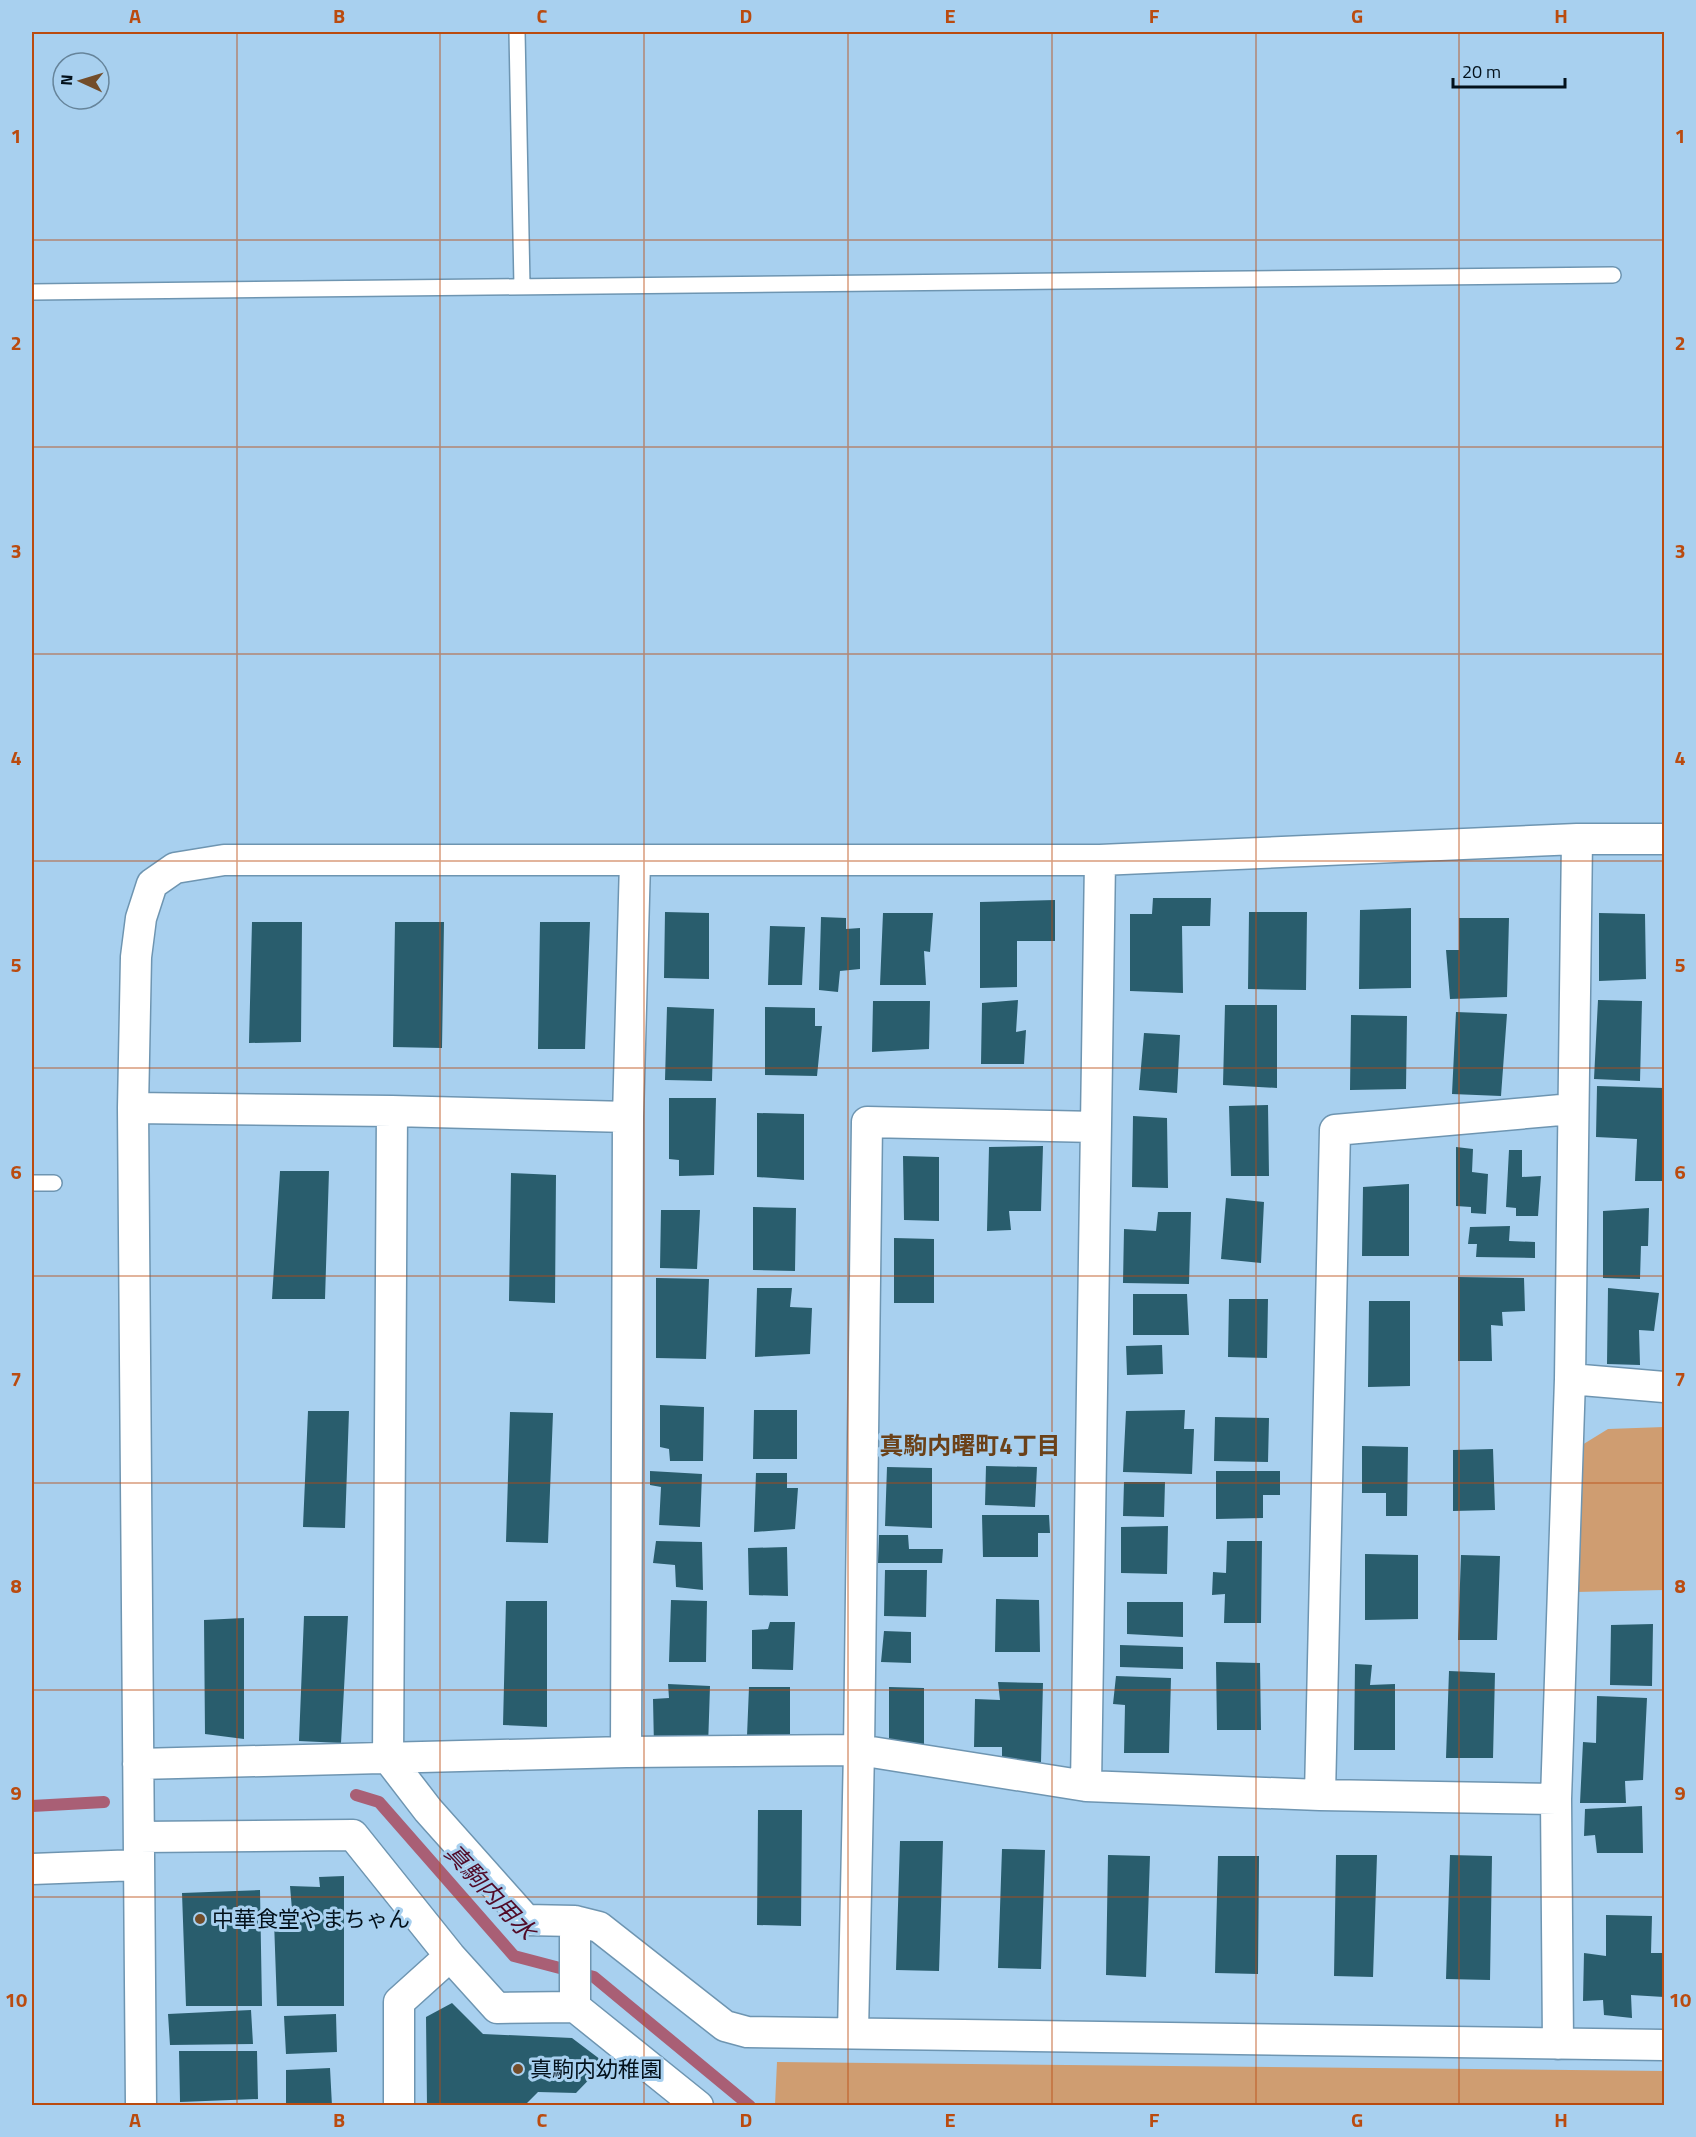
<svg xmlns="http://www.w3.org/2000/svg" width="1696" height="2137" viewBox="0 0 1696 2137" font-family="'Titillium Web','Noto Sans JP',sans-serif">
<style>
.green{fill:#cf9d71}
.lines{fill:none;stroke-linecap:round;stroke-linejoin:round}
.stream{stroke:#a95f75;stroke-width:12}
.building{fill:#295d6d}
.service-casing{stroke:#6e95b1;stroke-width:18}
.minor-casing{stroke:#6e95b1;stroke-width:33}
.service{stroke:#fff;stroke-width:15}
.minor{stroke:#fff;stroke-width:30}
.grid{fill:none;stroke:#ba4b0f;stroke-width:1.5;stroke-opacity:0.55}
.poi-dot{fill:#734d2a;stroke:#a8d0ef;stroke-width:2}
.labels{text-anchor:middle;stroke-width:6;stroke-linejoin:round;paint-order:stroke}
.poi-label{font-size:22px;fill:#03111b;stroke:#a8d0ef;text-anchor:start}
.neighbourhood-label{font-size:24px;font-weight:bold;fill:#6b4118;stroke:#a8d0ef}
.water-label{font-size:24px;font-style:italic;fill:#510a27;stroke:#a8d0ef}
.neatline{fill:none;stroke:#ba4b0f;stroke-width:2}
.grid-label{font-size:20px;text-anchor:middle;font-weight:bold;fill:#ba4b0f}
</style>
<rect width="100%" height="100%" fill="#a8d0ef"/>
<path class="green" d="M 1664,1427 L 1664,1590 L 1576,1592 L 1582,1445 L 1608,1429 Z
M 777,2062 L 1664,2071 L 1664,2105 L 775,2105 Z"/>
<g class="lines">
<path class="stream" d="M 356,1795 L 379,1802 L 514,1956 L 594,1977 L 750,2106
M 32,1806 L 104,1802"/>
</g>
<path class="building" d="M 1153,898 L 1211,898 L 1210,926 L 1182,926 L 1183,993 L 1130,991 L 1130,914 L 1152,914 Z
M 1055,900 L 1055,941 L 1017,941 L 1017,987 L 980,988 L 980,902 Z
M 1411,908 L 1411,988 L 1359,989 L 1360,910 Z
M 665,912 L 709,913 L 709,979 L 664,978 Z
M 1249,912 L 1307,912 L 1306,990 L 1248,989 Z
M 883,913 L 933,913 L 930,952 L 924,951 L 926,985 L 880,985 Z
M 1599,913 L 1645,914 L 1646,979 L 1599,981 Z
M 821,917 L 846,918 L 846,929 L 860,928 L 860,969 L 840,971 L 838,992 L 819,990 Z
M 1459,918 L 1509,918 L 1507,997 L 1450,999 L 1446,950 L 1459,950 Z
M 252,922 L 302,922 L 301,1042 L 249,1043 Z
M 395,922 L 444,922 L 442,1048 L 393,1047 Z
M 540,922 L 590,922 L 585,1049 L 538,1049 Z
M 770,926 L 805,927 L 802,985 L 768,985 Z
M 1018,1000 L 1016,1032 L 1026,1030 L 1024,1064 L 981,1064 L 982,1003 Z
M 1598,1000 L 1642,1001 L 1640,1081 L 1594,1079 Z
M 873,1001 L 930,1001 L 929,1049 L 872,1052 Z
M 1225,1005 L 1277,1005 L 1277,1088 L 1223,1085 Z
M 667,1007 L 714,1009 L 712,1081 L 665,1080 Z
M 765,1007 L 815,1008 L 815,1026 L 822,1026 L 817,1076 L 765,1075 Z
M 1456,1012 L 1507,1014 L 1501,1096 L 1452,1094 Z
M 1351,1015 L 1407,1016 L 1406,1089 L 1350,1090 Z
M 1144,1033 L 1180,1035 L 1177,1093 L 1139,1090 Z
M 1597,1086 L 1664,1088 L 1664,1181 L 1635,1181 L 1637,1139 L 1596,1137 Z
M 669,1098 L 716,1098 L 714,1175 L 679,1176 L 679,1160 L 669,1159 Z
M 1268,1105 L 1269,1176 L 1231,1176 L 1229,1106 Z
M 757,1113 L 804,1114 L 804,1180 L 757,1177 Z
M 1133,1116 L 1167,1118 L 1168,1188 L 1132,1187 Z
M 1043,1146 L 1041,1211 L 1009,1211 L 1011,1230 L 987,1231 L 989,1147 Z
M 1456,1147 L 1473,1149 L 1472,1172 L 1488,1174 L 1486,1214 L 1471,1213 L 1471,1207 L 1456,1206 Z
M 1509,1150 L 1522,1150 L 1522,1177 L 1541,1176 L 1538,1216 L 1516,1216 L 1516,1208 L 1506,1207 Z
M 903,1156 L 939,1157 L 939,1221 L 904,1220 Z
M 280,1171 L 329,1171 L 325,1299 L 272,1299 Z
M 511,1173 L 556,1175 L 555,1303 L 509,1301 Z
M 1409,1184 L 1409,1256 L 1362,1256 L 1363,1187 Z
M 1226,1198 L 1264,1202 L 1261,1263 L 1221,1259 Z
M 753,1207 L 796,1208 L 795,1271 L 753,1270 Z
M 1649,1208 L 1648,1246 L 1641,1246 L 1640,1279 L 1603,1278 L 1603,1211 Z
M 661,1210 L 700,1210 L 697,1269 L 660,1268 Z
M 1158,1212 L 1191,1212 L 1189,1284 L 1123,1283 L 1124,1229 L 1156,1231 Z
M 1510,1226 L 1509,1241 L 1535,1242 L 1535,1258 L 1476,1257 L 1477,1244 L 1468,1244 L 1470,1227 Z
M 894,1238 L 934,1239 L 934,1303 L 894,1303 Z
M 1458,1277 L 1524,1278 L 1525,1311 L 1502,1312 L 1503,1326 L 1491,1325 L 1492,1361 L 1458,1361 Z
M 656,1278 L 709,1279 L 706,1359 L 656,1358 Z
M 757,1288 L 792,1288 L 790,1307 L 812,1308 L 810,1354 L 755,1357 Z
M 1608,1288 L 1659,1293 L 1654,1331 L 1639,1330 L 1640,1365 L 1607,1364 Z
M 1133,1294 L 1187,1294 L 1189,1335 L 1133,1335 Z
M 1229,1299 L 1268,1299 L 1267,1358 L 1228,1357 Z
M 1369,1301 L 1410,1301 L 1410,1386 L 1368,1387 Z
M 1162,1345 L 1163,1374 L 1127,1375 L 1126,1346 Z
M 660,1405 L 704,1407 L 703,1461 L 670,1461 L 669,1449 L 660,1447 Z
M 754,1410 L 797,1410 L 797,1459 L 753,1459 Z
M 1185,1410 L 1184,1429 L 1194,1429 L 1192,1474 L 1123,1472 L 1126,1411 Z
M 308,1411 L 349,1411 L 345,1528 L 303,1527 Z
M 510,1412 L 553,1413 L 548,1543 L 506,1542 Z
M 1215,1417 L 1269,1418 L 1268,1462 L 1214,1461 Z
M 1362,1446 L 1408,1447 L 1407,1516 L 1386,1516 L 1386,1493 L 1362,1493 Z
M 1493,1449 L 1495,1510 L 1453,1511 L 1453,1450 Z
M 986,1466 L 1037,1467 L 1035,1507 L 985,1505 Z
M 887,1467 L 932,1468 L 932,1528 L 885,1526 Z
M 650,1471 L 702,1474 L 700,1527 L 659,1525 L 661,1487 L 650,1485 Z
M 1216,1471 L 1280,1471 L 1280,1495 L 1263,1495 L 1263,1518 L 1216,1519 Z
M 756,1473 L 787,1473 L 787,1488 L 798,1488 L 795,1529 L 754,1532 Z
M 1124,1482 L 1165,1482 L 1164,1517 L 1123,1516 Z
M 982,1515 L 1049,1515 L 1050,1533 L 1038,1533 L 1038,1557 L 983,1557 Z
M 1168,1526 L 1167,1574 L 1121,1573 L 1121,1527 Z
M 879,1535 L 908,1535 L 909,1549 L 943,1549 L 942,1563 L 878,1563 Z
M 656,1541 L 702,1542 L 703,1590 L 676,1587 L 675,1565 L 653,1563 Z
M 1227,1541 L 1262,1541 L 1261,1623 L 1224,1623 L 1225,1594 L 1212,1595 L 1213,1572 L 1226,1573 Z
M 787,1547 L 788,1596 L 749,1595 L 748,1548 Z
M 1365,1554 L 1418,1555 L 1418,1619 L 1365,1620 Z
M 1461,1555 L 1500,1556 L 1497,1640 L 1458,1640 Z
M 885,1570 L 927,1570 L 926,1617 L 884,1616 Z
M 996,1599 L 1039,1600 L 1040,1652 L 995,1652 Z
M 671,1600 L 707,1601 L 706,1662 L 669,1662 Z
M 506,1601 L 547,1601 L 547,1727 L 503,1725 Z
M 1127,1602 L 1183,1602 L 1183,1637 L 1127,1634 Z
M 304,1616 L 348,1616 L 341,1743 L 299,1741 Z
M 244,1618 L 244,1739 L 205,1734 L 204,1620 Z
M 770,1622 L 795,1622 L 793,1670 L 752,1669 L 752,1630 L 768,1629 Z
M 1653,1624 L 1652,1686 L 1610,1685 L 1611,1625 Z
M 884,1631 L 911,1632 L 911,1663 L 881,1662 Z
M 1120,1645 L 1183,1647 L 1183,1669 L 1120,1667 Z
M 1216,1662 L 1260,1663 L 1261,1730 L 1217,1730 Z
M 1355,1664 L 1372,1665 L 1370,1685 L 1395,1684 L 1395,1750 L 1354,1750 Z
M 1449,1671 L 1495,1673 L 1493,1758 L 1446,1758 Z
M 1116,1676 L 1171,1678 L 1169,1753 L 1124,1753 L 1125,1705 L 1113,1704 Z
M 998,1682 L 1043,1683 L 1041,1762 L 1002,1760 L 1002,1747 L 974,1747 L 975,1699 L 1000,1700 Z
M 668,1684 L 710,1686 L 708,1747 L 654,1747 L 653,1699 L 669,1698 Z
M 749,1687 L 790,1687 L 790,1738 L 747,1736 Z
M 889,1687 L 924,1688 L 924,1750 L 889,1749 Z
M 1597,1696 L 1647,1698 L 1643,1780 L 1625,1781 L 1626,1803 L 1580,1803 L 1583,1742 L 1596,1743 Z
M 1642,1806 L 1643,1853 L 1597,1853 L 1595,1835 L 1584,1836 L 1585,1809 Z
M 758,1810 L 802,1810 L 801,1926 L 757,1925 Z
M 900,1841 L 943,1841 L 939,1971 L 896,1970 Z
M 1002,1849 L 1045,1850 L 1041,1969 L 998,1968 Z
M 1108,1855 L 1150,1856 L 1146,1977 L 1106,1975 Z
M 1336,1855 L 1377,1855 L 1373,1977 L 1334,1976 Z
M 1450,1855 L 1492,1856 L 1490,1980 L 1446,1979 Z
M 1218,1856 L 1259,1856 L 1258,1974 L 1215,1973 Z
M 344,1876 L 344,2006 L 277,2006 L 274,1921 L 293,1922 L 290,1886 L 320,1887 L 319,1877 Z
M 260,1890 L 262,2006 L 186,2006 L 182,1893 Z
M 1606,1915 L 1652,1916 L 1651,1953 L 1664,1953 L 1664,1997 L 1631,1995 L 1632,2018 L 1604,2015 L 1603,2000 L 1583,2001 L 1584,1953 L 1606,1956 Z
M 452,2003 L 483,2034 L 572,2038 L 605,2063 L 576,2093 L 538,2092 L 524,2106 L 427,2106 L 426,2017 Z
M 251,2010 L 253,2044 L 170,2045 L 168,2014 Z
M 336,2014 L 337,2052 L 286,2054 L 284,2016 Z
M 179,2051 L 257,2051 L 258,2099 L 180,2102 Z
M 330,2068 L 332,2106 L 286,2106 L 286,2070 Z"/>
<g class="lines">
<defs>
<path id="service" d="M 517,32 L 522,286
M 32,292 L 1613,275
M 32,1183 L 54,1183"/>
<path id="minor" d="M 133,1108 L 392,1111 L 628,1117
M 392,1111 L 388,1758 L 428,1810 L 526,1920 L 575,1921 L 599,1927 L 725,2026 L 747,2032 L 1664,2045
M 1570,1379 L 1664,1387
M 626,1752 L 628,1117 L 635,862
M 138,1764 L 626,1752 L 859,1750 L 1086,1786 L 1320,1795 L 1556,1799
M 1086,1786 L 1100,860
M 1320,1795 L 1335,1130 L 1572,1109
M 139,1837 L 353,1835 L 450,1956 L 497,2008 L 575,2007 L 698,2106
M 32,1869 L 138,1865
M 575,1921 L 575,2007
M 853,2033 L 859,1750 L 867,1122 L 1096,1127
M 1558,2044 L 1556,1799 L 1570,1379 L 1577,839
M 141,2106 L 133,1108 L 136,957 L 141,918 L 152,884 L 175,868 L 224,860 L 1100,860 L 1577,839 L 1664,839
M 399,2106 L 399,2002 L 450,1956"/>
</defs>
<use href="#service" class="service-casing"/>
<use href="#minor" class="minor-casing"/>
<use href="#service" class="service"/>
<use href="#minor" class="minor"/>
</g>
<path class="grid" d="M 237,32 L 237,2106M 440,32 L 440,2106M 644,32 L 644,2106M 848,32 L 848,2106M 1052,32 L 1052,2106M 1256,32 L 1256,2106M 1459,32 L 1459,2106M 32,240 L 1664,240M 32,447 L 1664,447M 32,654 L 1664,654M 32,861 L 1664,861M 32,1068 L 1664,1068M 32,1276 L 1664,1276M 32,1483 L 1664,1483M 32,1690 L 1664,1690M 32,1897 L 1664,1897"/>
<g class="poi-dot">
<circle cx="200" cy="1919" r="6"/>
<circle cx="518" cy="2069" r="6"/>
</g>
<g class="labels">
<g class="poi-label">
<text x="212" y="1927">中華食堂やまちゃん</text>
<text x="530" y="2077">真駒内幼稚園</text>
</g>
<g class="neighbourhood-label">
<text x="970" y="1454">真駒内曙町4丁目</text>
</g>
<g class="water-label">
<text transform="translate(490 1892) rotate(47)" y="8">真駒内用水</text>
</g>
</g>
<rect width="1696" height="2137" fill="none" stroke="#a8d0ef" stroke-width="66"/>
<g transform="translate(81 81) rotate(274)"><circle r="28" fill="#a8d0ef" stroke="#66849a" stroke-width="1.5"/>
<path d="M0-4.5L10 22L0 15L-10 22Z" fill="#734d2a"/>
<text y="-9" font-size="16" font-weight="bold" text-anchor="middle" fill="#03111b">N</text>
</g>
<path d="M1453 78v9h112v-9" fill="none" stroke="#03111b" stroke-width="3"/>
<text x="1462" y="78" font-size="18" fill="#03111b" stroke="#a8d0ef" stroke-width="4.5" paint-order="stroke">20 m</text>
<rect x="33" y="33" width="1630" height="2071" class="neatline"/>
<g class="grid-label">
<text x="135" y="23">A</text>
<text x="339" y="23">B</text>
<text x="542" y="23">C</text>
<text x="746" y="23">D</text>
<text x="950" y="23">E</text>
<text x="1154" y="23">F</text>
<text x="1357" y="23">G</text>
<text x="1561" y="23">H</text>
<text x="16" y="143">1</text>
<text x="1680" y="143">1</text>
<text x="16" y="350">2</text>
<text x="1680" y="350">2</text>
<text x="16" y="558">3</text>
<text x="1680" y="558">3</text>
<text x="16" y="765">4</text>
<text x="1680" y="765">4</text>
<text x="16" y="972">5</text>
<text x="1680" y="972">5</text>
<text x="16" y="1179">6</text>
<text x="1680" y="1179">6</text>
<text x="16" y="1386">7</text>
<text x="1680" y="1386">7</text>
<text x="16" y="1593">8</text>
<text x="1680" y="1593">8</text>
<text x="16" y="1800">9</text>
<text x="1680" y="1800">9</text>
<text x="16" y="2007">10</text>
<text x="1680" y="2007">10</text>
<text x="135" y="2127">A</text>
<text x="339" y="2127">B</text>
<text x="542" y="2127">C</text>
<text x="746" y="2127">D</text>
<text x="950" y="2127">E</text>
<text x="1154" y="2127">F</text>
<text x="1357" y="2127">G</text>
<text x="1561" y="2127">H</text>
</g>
</svg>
